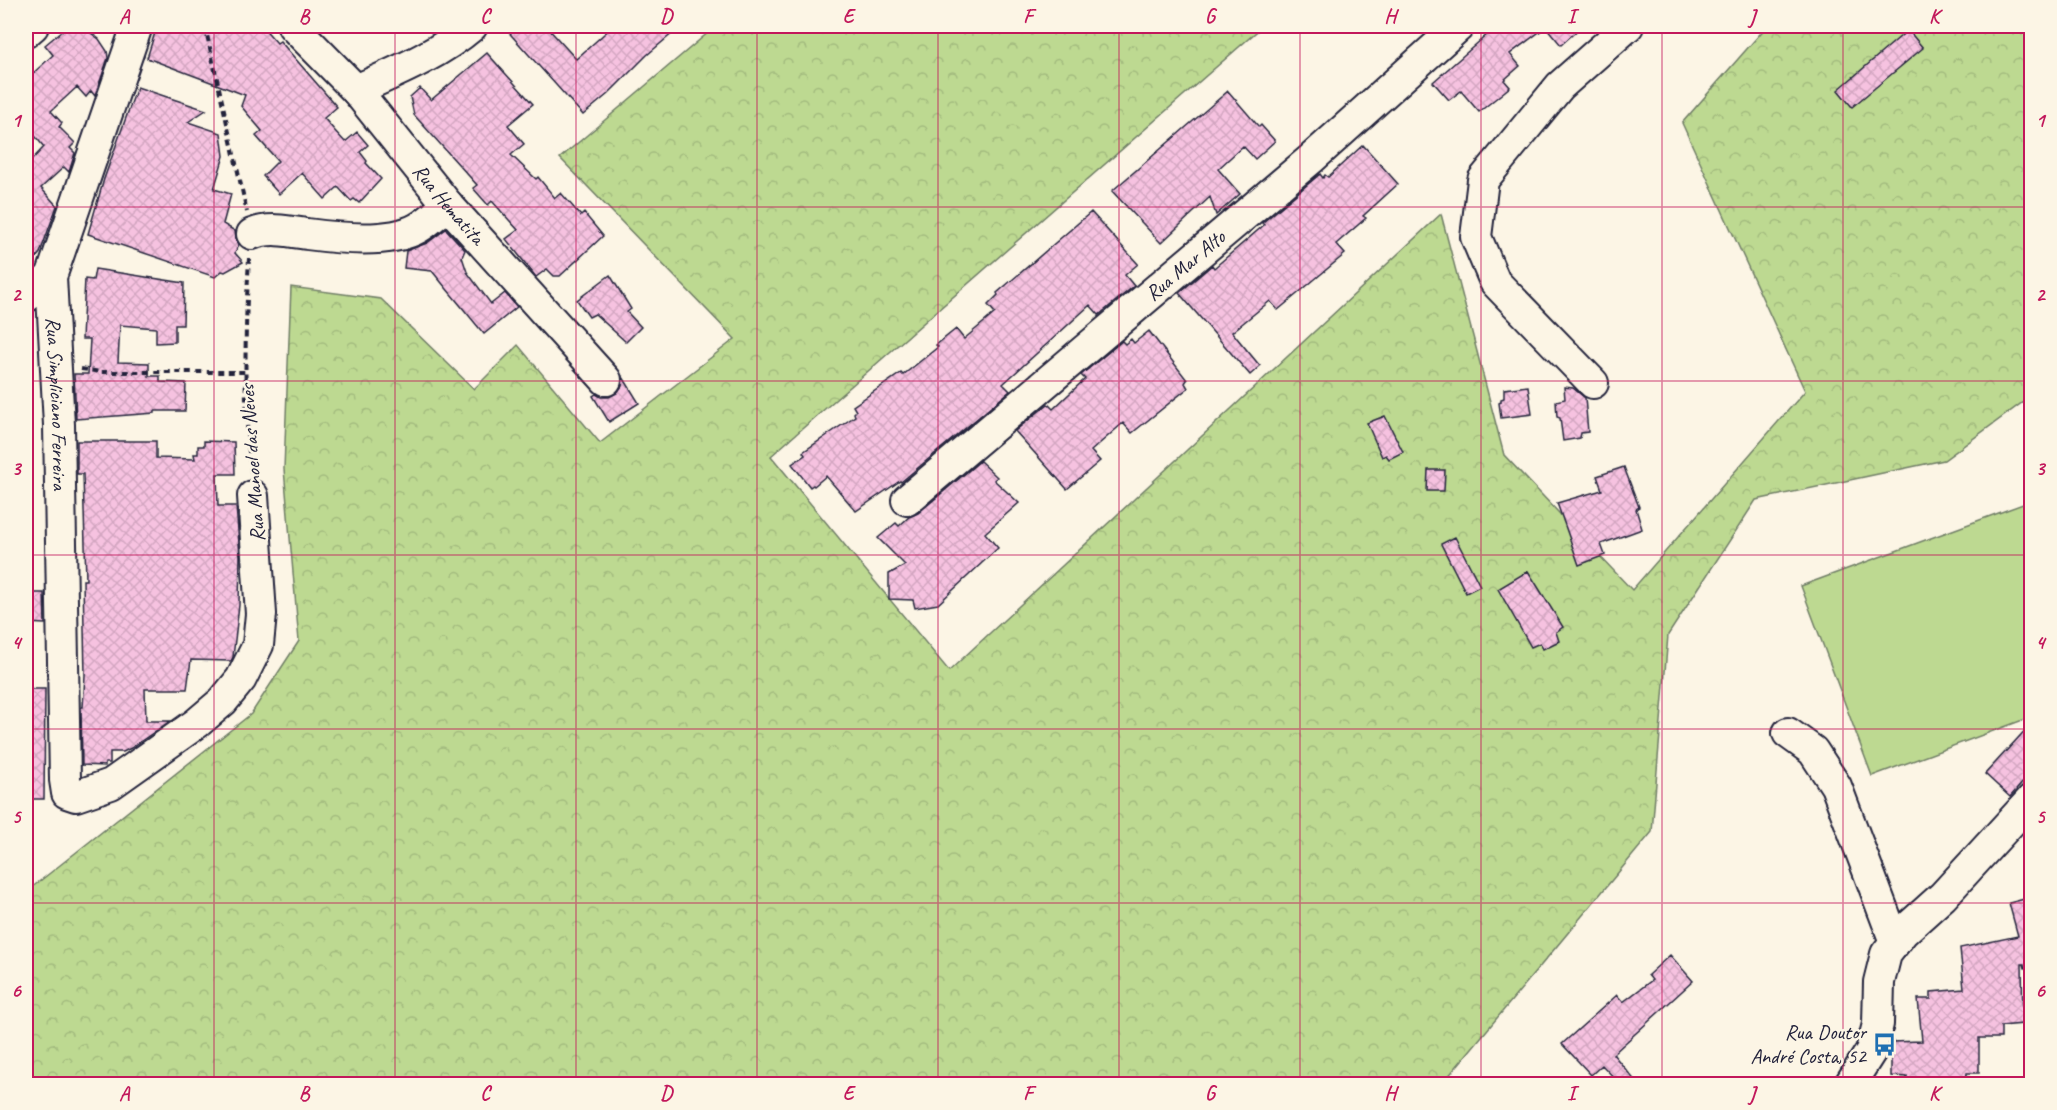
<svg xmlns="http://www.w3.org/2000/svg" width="2057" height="1110" viewBox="0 0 2057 1110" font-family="Caveat,sans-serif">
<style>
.forest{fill:url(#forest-crowns);stroke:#707e66;stroke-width:1.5}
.pitch{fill:#bdd991;stroke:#707e66;stroke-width:1.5}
.building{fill:url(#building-cross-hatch);stroke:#22223b;stroke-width:1.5}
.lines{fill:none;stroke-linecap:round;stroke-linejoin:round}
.minor-casing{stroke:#22223b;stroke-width:34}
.path{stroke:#22223b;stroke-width:4;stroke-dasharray:6 4.5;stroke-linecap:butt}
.minor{stroke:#fcf5e5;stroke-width:30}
.grid{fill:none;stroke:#c2185b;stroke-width:1.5;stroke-opacity:0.55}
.labels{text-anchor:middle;stroke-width:5;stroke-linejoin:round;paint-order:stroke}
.street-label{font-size:21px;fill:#22223b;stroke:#fcf5e5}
.poi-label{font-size:21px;fill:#22223b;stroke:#fcf5e5;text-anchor:end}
.neatline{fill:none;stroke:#c2185b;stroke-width:2}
.grid-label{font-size:20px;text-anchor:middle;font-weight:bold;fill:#c2185b}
</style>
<defs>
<pattern id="forest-crowns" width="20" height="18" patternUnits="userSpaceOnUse" patternTransform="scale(1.5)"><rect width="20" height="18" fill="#bdd991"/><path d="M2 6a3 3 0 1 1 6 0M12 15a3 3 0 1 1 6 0" fill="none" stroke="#a2ba7e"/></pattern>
<pattern id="building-cross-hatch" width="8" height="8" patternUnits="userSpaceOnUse" patternTransform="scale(1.5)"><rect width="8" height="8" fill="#f6c2e0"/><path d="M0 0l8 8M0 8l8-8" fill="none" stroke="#d3a6c1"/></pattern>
</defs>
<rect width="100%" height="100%" fill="#fcf5e5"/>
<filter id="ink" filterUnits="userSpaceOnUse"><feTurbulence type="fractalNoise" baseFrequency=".0167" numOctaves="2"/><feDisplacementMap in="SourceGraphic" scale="12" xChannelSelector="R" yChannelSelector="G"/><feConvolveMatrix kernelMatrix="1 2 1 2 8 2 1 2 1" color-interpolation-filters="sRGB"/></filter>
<g filter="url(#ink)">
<path class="forest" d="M 716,26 L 1263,26 L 771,456 L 949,671 L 1441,214 L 1504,455 L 1632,590 L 1805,391 L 1682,123 L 1767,26 L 2031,26 L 2031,396 L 1944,460 L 1756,500 L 1668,635 L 1652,832 L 1442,1084 L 26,1084 L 26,892 L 251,714 L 299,641 L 284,469 L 291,287 L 381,299 L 474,389 L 518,345 L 600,443 L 735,339 L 560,158 Z"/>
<path class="pitch" d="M 2031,501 L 2031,717 L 1872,776 L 1801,586 Z"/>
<path class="building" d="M 68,26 L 81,26 L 99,39 L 107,51 L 108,58 L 95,96 L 91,91 L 86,97 L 77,87 L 51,111 L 62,123 L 59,127 L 75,143 L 70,148 L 75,153 L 69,172 L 64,167 L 41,188 L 57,206 L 40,253 L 26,270 L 26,166 L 44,147 L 26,125 L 26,84 L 31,79 L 29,77 L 53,55 L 45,45 Z
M 157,26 L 262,26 L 277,43 L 280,41 L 337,107 L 324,118 L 334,130 L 345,142 L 357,132 L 368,145 L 360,152 L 367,161 L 366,163 L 381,179 L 359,203 L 354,199 L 351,201 L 338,187 L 325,199 L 302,173 L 279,194 L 263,176 L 278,161 L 256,136 L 262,131 L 241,106 L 245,95 L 147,58 Z
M 503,26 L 546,26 L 576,59 L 613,26 L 681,26 L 647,55 L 608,94 L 583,115 Z
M 1497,26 L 1582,26 L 1561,45 L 1546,27 L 1510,54 L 1520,66 L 1504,80 L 1510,87 L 1479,112 L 1461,91 L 1449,100 L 1433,82 Z
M 1908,30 L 1923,48 L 1852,107 L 1838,90 Z
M 487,53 L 533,104 L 508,125 L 524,144 L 511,155 L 536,179 L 538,177 L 555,198 L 561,193 L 581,216 L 584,213 L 603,236 L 560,276 L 554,276 L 547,269 L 536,277 L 506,239 L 518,230 L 492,201 L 488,205 L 473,188 L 477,185 L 414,115 L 410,97 L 420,88 L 431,100 Z
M 137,87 L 206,110 L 188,122 L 221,133 L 224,156 L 214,189 L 231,194 L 223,224 L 235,231 L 236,239 L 239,244 L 235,253 L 243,262 L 225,272 L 222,271 L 215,277 L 88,234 L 104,179 Z
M 1228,91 L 1259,127 L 1261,125 L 1275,141 L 1255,159 L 1243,146 L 1218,169 L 1240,194 L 1216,215 L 1210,197 L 1161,243 L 1112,191 Z
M 1363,145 L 1398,184 L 1363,216 L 1366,218 L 1336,244 L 1345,254 L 1278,310 L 1270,301 L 1232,332 L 1260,366 L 1250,375 L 1179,293 L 1212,265 L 1214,268 L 1264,225 L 1262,223 L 1320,174 L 1323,178 L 1325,175 L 1328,177 Z
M 1091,212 L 1138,264 L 1125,275 L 1134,286 L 1099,315 L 1090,305 L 1003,384 L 1010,391 L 901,482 L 900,481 L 856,511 L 826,476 L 814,486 L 813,485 L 810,487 L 792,464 L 805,455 L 803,452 L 855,416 L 854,413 L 856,411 L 853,406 L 901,373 L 903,375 L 938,347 L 936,345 L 956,329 L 964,339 L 995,313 L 988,305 L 998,295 L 997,293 Z
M 446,229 L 465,250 L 462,257 L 467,272 L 491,304 L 505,293 L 517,307 L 484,334 L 432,271 L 404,268 L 406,251 L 427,243 Z
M 95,269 L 184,283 L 183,325 L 175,325 L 175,342 L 156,343 L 156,328 L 120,325 L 118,362 L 149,363 L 149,376 L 160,376 L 160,382 L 186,383 L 185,411 L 155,411 L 155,413 L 76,419 L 74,374 L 88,374 L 90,339 L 82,339 L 85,279 L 93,280 Z
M 610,275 L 631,309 L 627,312 L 641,327 L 626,342 L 595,314 L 589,317 L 577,300 Z
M 1149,331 L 1187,380 L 1185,383 L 1188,388 L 1132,433 L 1123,423 L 1091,451 L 1100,461 L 1067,489 L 1015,431 L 1048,404 L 1053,409 L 1085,379 L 1081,375 L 1122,341 L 1125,344 L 1131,339 L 1134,343 Z
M 623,377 L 639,403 L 609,422 L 593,396 L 596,394 L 601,397 L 609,397 L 617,393 L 622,386 Z
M 1528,386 L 1532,414 L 1501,418 L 1499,403 L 1501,402 L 1501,399 L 1504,398 L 1504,389 Z
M 1564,387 L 1573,388 L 1585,398 L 1588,432 L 1581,433 L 1580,438 L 1563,441 L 1560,418 L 1557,417 L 1556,401 L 1565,399 Z
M 1385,416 L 1403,452 L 1389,459 L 1386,455 L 1382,457 L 1367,423 Z
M 77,441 L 156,441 L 156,458 L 195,459 L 194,454 L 198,454 L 198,446 L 204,446 L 204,441 L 234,442 L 235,474 L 217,474 L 218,506 L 236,506 L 240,556 L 239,605 L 233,657 L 231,661 L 191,660 L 187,689 L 145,689 L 146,721 L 170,721 L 131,748 L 123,752 L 110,752 L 110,763 L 105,763 L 105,766 L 82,765 L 81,707 L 83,707 L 85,675 L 83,580 L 86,580 L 83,474 L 77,474 Z
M 980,461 L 997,477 L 994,480 L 1019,503 L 985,533 L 998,548 L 938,604 L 915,608 L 913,600 L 889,599 L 889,574 L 905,565 L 878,538 L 896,523 L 899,526 L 909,517 L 918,513 Z
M 1624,467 L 1639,507 L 1636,509 L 1642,529 L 1601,544 L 1605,555 L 1579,565 L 1557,503 L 1602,490 L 1597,476 Z
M 1428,470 L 1445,470 L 1444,491 L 1427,491 Z
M 1455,537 L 1480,586 L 1466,593 L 1441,544 Z
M 1528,571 L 1563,627 L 1556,632 L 1559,641 L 1543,649 L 1540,643 L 1531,647 L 1498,589 Z
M 26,593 L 44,593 L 45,624 L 26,623 Z
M 26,689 L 45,689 L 44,799 L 26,799 Z
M 2031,724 L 2031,773 L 2010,797 L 1985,774 Z
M 2028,898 L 2028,900 L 2031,899 L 2031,967 L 2025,968 L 2024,964 L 2022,964 L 2023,1024 L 2001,1026 L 2001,1038 L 1979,1038 L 1979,1073 L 1967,1073 L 1966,1084 L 1907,1084 L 1907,1077 L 1891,1076 L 1891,1042 L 1922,1041 L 1918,999 L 1931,999 L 1931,992 L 1964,989 L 1960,948 L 2018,936 L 2009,903 Z
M 1670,955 L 1693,981 L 1613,1054 L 1637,1083 L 1620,1084 L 1602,1065 L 1591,1075 L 1562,1044 L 1617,995 L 1623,1002 L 1652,980 L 1648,975 Z"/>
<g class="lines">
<defs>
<g id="minor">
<path id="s1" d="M 137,26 L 51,277 L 59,425 L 65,780 L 67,793 L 76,796 L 111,784 L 197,723 L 223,701 L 241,679 L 258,645 L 261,614 L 253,496"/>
<path id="s2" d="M 293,26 L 356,90 L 448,205 L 606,380"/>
<path d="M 26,32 L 33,26"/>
<path d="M 356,90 C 396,72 438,55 472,26"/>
<path d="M 252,234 C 269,227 288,231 307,234 C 338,238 390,244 418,228 C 429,222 438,212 448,205"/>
<path d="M 26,297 L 51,277"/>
<path d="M 1593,383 L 1495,282 L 1476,237 L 1483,180 L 1560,86 L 1628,26"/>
<path id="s3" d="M 907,500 L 1311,159 L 1459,26"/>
<path d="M 1788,733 L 1813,751 L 1836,786 L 1895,942"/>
<path d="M 1850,1084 L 1871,1051 L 1878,1024 L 1879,982 L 1886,954 L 1903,932 L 1943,896 L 2032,799"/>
</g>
</defs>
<use href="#minor" class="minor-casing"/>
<path class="path" d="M 205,26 L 247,212
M 249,258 C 245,329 243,401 251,472
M 81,369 L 101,372 L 245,372"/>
<use href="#minor" class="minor"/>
</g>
</g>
<path class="grid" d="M 214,26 L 214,1084M 395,26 L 395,1084M 576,26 L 576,1084M 757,26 L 757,1084M 938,26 L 938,1084M 1119,26 L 1119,1084M 1300,26 L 1300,1084M 1481,26 L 1481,1084M 1662,26 L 1662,1084M 1843,26 L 1843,1084M 26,207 L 2032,207M 26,381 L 2032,381M 26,555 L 2032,555M 26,729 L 2032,729M 26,903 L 2032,903"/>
<defs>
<symbol id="bus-bare" viewBox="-9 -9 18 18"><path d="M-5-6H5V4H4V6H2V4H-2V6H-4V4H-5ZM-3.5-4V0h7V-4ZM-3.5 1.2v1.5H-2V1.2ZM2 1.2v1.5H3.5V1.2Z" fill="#1f6fb2" stroke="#fcf5e5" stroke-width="2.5" paint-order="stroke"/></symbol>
</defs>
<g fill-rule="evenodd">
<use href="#bus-bare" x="1868" y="1028" width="33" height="33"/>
</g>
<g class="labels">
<g class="street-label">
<text dy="7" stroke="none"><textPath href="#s2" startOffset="237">Rua Hematita</textPath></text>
<text dy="7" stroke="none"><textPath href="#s3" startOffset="364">Rua Mar Alto</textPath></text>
<text dy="7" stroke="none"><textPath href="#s1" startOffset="392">Rua Simpliciano Ferreira</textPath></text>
<text transform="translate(252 463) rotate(-94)" y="7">Rua Manoel das Neves</text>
</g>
<g class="poi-label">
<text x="1866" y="1039">Rua Doutor<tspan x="1866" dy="24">André Costa, 52</tspan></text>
</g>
</g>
<rect width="2057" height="1110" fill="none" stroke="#fcf5e5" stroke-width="66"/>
<rect x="33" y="33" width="1991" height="1044" class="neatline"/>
<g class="grid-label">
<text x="124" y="23">A</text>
<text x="304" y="23">B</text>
<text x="485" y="23">C</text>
<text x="666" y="23">D</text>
<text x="848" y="23">E</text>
<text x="1028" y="23">F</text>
<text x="1210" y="23">G</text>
<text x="1390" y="23">H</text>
<text x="1571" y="23">I</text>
<text x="1752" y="23">J</text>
<text x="1934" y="23">K</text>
<text x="16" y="127">1</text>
<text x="2040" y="127">1</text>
<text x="16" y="301">2</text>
<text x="2040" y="301">2</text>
<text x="16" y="475">3</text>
<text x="2040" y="475">3</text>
<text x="16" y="649">4</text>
<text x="2040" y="649">4</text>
<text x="16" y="823">5</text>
<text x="2040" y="823">5</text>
<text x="16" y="997">6</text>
<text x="2040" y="997">6</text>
<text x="124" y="1100">A</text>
<text x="304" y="1100">B</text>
<text x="485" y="1100">C</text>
<text x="666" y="1100">D</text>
<text x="848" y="1100">E</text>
<text x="1028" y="1100">F</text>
<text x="1210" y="1100">G</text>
<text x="1390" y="1100">H</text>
<text x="1571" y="1100">I</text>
<text x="1752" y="1100">J</text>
<text x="1934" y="1100">K</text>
</g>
</svg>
